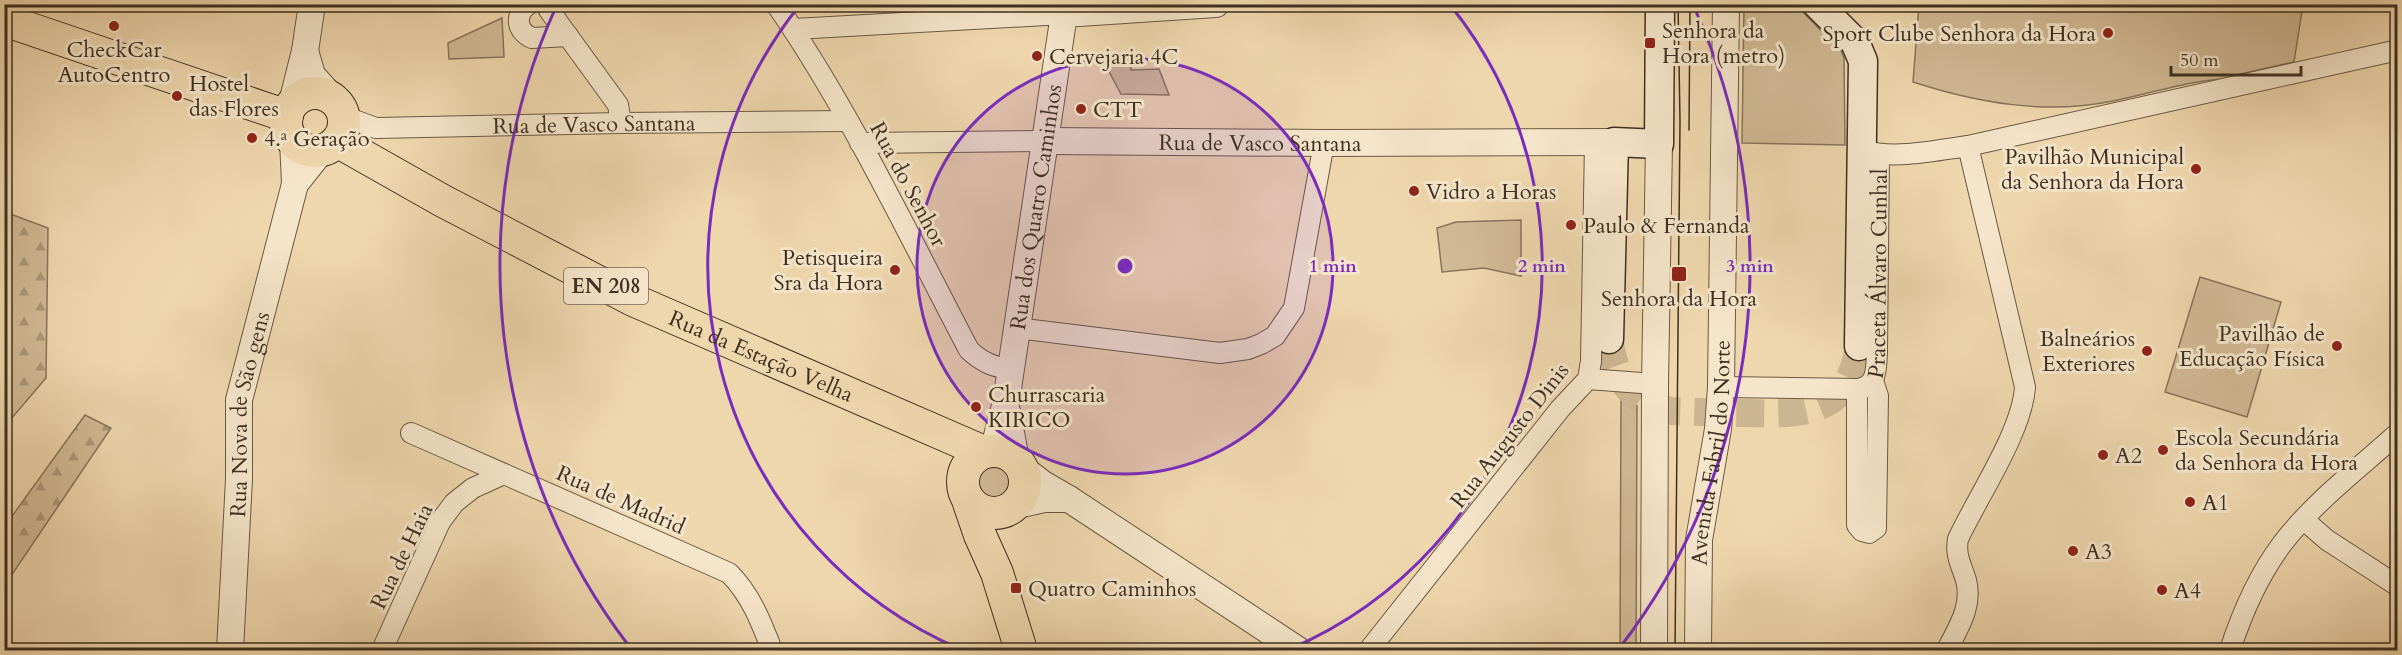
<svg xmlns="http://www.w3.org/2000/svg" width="2402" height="655" viewBox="0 0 2402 655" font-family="Cardo,serif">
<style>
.green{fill:#d1ba95;stroke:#88745b;stroke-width:1.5}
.forest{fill:url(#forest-firs);stroke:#88745b;stroke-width:1.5}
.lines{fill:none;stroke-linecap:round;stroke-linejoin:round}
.secondary-tunnel{stroke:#ccb591;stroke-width:28;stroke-dasharray:28 14;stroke-linecap:butt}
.minor-casing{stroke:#6a5944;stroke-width:22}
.tertiary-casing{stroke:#6a5944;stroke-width:28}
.secondary-casing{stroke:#3e2f21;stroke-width:31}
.primary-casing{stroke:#3e2f21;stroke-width:34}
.minor{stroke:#f5e5ca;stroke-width:20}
.tertiary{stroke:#f5e5ca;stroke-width:26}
.secondary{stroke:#f5e5ca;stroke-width:28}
.primary{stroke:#efd7ad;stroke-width:32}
.tram{stroke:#3e2f21;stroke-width:1.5}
.ring{fill:none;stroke:#7b2cbf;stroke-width:3}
.poi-dot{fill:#8f2418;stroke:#f5e5ca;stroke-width:2}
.labels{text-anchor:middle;stroke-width:6;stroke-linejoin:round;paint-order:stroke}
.shield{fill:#f5e5ca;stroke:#756654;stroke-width:1.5}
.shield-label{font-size:21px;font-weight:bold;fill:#3e2f21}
.poi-label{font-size:22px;fill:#3e2f21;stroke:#f5e5ca;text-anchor:start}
.street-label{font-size:22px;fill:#3e2f21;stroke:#f5e5ca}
.centre{fill:#7b2cbf;stroke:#f5e5ca;stroke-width:3}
.ring-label{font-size:18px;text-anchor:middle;font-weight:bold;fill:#7b2cbf;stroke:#f5e5ca;stroke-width:6;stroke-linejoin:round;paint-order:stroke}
</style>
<defs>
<pattern id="forest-firs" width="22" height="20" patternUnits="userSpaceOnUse" patternTransform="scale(1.5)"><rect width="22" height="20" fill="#d1ba95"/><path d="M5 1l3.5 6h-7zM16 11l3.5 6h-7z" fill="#ab9879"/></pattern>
</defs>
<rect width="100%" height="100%" fill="#efd7ad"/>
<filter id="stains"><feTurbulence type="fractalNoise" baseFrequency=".00333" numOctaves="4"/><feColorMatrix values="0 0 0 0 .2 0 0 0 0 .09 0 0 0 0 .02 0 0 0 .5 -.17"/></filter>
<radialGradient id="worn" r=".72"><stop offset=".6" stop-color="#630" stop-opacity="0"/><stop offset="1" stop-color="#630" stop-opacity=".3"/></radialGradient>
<path class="green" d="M 1744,5 L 1796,5 L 1841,51 L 1844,58 L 1845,145 L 1742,143 Z
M 1919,5 L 2303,5 L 2294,62 L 2240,74 L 2240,79 C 2198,77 2154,93 2113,101 C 2046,115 1978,103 1913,82 Z
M 502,18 L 504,57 L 449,59 L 448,43 Z
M 1131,63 L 1131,70 L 1159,69 L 1169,95 L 1121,94 L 1105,64 Z
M 1521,220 L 1521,276 L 1484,268 L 1442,272 L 1437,228 L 1456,222 Z
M 2200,277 L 2281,302 L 2247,417 L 2165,392 Z
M 1621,397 L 1632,398 L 1637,406 L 1636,650 L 1620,650 Z
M976 486a20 20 0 1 1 40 0a20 20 0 1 1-40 0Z"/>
<path class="forest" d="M 5,212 L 48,228 L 46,378 L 5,426 Z
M 85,415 L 111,428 L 11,576 L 5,575 L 5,526 Z"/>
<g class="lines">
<path class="secondary-tunnel" d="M 1609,339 C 1615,378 1631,404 1672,411 C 1697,412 1722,413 1747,413 C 1804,415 1849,414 1859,346"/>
<defs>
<g id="minor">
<path d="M 529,4 C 514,14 516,31 532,38 L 568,36"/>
<path d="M 776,4 C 851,113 908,234 969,350 C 982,362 993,367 1010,369"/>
<path d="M 549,10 L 618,105 L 621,123"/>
<path d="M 794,29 L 1064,14"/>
<path id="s1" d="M 343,112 L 354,120 L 376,128 L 621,123 L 848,121"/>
<path d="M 860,143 L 1046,141"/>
<path d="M 1863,151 C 1897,159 1933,151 1968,146 L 2398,50"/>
<path d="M 1016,328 L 1220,353 L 1248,349 L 1261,344 L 1275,336 L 1294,308 L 1324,143"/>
<path d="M 1588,379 L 1655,384"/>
<path id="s2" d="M 1721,387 L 1857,389 C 1878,387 1876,368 1877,352 L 1879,155"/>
<path d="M 1857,389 L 1857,525 L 1862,531 L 1869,533 L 1876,528 L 1878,396 L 1873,381"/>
<path d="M 411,433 L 729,573 C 751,595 761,622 772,650"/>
<path d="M 2304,520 L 2327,540 L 2398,586"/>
<path d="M 382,650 L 440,522 L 454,503 L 473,488 L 504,474"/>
<path d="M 1369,650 L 1560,409 L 1588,379 L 1591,361 L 1595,143"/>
<path d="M 1947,650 C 1958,628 1973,606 1966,580 C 1961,564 1955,555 1958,539 C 1978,496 2022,432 2025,387 L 1968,146"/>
<path d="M 2230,650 C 2242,613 2258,576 2282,544 C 2314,502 2358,469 2398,433"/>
</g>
<g id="tertiary">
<path d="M 305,51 L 312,75 L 335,101"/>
<path d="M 291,107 L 305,51 L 312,4"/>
<path id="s3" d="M 1046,141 L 1324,143 L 1614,142"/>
<path d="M 295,184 L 322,150"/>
<path d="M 1007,411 L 1016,460"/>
<path id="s4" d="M 993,451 L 1006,402 L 1064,14 L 1216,4"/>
<path d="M 1022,468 L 1043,484 L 1069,499 L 1298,650"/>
<path d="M 1017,505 L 1044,499 L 1069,499"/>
<path id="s5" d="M 230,650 L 239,479 L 239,400 L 295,184 L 293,140"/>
<path d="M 1654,650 L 1655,384 L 1659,144"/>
<path id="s6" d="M 1698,650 L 1699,540 L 1718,429 L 1721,387 L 1726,4"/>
</g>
<path id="secondary" d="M 1817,4 L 1855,42 L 1863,61 L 1859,346
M 1609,339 L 1614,142 L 1659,144 L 1660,4"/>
<g id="primary">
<path d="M 4,20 L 287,116"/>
<circle cx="315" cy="122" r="29"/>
<path id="s7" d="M 337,141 L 443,201 L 633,300 L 984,452"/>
<circle cx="994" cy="482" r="31"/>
<path d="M 969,503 L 980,535 L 997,573 L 1021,650"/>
</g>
</defs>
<use href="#minor" class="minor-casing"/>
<use href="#tertiary" class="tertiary-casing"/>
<use href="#secondary" class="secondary-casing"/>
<use href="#primary" class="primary-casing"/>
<use href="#minor" class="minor"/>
<use href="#tertiary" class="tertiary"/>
<use href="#secondary" class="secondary"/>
<use href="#primary" class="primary"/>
<path class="tram" d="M 1689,130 L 1690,4
M 1675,650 L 1680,121 L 1678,4"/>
</g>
<circle cx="1125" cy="266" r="208" fill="#7b2cbf" fill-opacity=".12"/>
<g class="ring">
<circle cx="1125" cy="266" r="208"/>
<path d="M962 650A417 417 0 0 1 799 6M1451 6A417 417 0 0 1 1288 650"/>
<path d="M629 646A625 625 0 0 1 556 7M1694 7A625 625 0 0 1 1621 646"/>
</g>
<g class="poi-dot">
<circle cx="114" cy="26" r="6"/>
<circle cx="2108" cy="33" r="6"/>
<rect x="1644" y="37" width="12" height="12" rx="3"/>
<circle cx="1037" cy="56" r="6"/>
<circle cx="177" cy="96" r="6"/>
<circle cx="1081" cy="109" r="6"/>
<circle cx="252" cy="138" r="6"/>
<circle cx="2196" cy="169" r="6"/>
<circle cx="1414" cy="191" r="6"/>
<circle cx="1571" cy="225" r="6"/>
<circle cx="895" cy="270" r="6"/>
<rect x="1671" y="266" width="16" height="16" rx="3"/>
<circle cx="2337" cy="346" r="6"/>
<circle cx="2147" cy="351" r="6"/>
<circle cx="976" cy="407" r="6"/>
<circle cx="2163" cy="450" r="6"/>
<circle cx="2103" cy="455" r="6"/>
<circle cx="2190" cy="502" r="6"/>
<circle cx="2073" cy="551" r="6"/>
<rect x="1010" y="582" width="12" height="12" rx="3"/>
<circle cx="2162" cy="590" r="6"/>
</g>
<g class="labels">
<rect class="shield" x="564" y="268" width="84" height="36" rx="4.5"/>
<g class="shield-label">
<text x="606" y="293">EN 208</text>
</g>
<g class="poi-label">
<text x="1662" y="38">Senhora da<tspan x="1662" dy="25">Hora (metro)</tspan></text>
<text x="2096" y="41" text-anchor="end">Sport Clube Senhora da Hora</text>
<text x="114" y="57" text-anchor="middle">CheckCar<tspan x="114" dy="25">AutoCentro</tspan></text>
<text x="1049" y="64">Cervejaria 4C</text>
<text x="189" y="91">Hostel<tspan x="189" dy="25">das Flores</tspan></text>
<text x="1093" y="117">CTT</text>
<text x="264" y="146">4.ª Geração</text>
<text x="2184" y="164" text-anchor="end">Pavilhão Municipal<tspan x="2184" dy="25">da Senhora da Hora</tspan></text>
<text x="1426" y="199">Vidro a Horas</text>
<text x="1583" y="233">Paulo &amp; Fernanda</text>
<text x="883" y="265" text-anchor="end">Petisqueira<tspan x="883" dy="25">Sra da Hora</tspan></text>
<text x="1679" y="306" text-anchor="middle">Senhora da Hora</text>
<text x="2325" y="341" text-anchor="end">Pavilhão de<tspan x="2325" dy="25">Educação Física</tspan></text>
<text x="2135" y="346" text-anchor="end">Balneários<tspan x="2135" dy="25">Exteriores</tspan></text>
<text x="988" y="402">Churrascaria<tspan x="988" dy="25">KIRICO</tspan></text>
<text x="2175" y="445">Escola Secundária<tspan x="2175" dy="25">da Senhora da Hora</tspan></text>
<text x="2115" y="463">A2</text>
<text x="2202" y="510">A1</text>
<text x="2085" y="559">A3</text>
<text x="1028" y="596">Quatro Caminhos</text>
<text x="2174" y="598">A4</text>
</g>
<g class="street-label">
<text dy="8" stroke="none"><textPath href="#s1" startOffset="255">Rua de Vasco Santana</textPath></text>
<text dy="8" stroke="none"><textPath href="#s3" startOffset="214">Rua de Vasco Santana</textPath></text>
<text transform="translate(909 184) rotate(62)" y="8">Rua do Senhor</text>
<text dy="8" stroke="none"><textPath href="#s4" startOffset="248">Rua dos Quatro Caminhos</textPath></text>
<text dy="8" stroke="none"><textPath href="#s2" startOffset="262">Praceta Álvaro Cunhal</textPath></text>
<text dy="8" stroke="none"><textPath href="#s7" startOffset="476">Rua da Estação Velha</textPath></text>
<text dy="8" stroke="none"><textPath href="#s5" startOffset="237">Rua Nova de São gens</textPath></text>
<text transform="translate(1509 435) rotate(-52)" y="8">Rua Augusto Dinis</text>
<text dy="8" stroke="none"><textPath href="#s6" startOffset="198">Avenida Fabril do Norte</textPath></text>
<text transform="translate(621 499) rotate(24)" y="8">Rua de Madrid</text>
<text transform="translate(401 556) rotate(-64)" y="8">Rua de Haia</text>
</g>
</g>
<circle cx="1125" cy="266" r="9" class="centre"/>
<g class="ring-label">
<text x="1333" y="272">1 min</text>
<text x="1542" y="272">2 min</text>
<text x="1750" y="272">3 min</text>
</g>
<rect width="2402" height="655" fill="none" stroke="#efd7ad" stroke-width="24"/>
<rect x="6" y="6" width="2390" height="643" fill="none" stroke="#3e2f21" stroke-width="3"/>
<rect x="12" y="12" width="2378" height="631" fill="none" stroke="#3e2f21" stroke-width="1.5"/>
<path d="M2171 66v9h130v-9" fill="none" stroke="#3e2f21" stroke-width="3"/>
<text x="2180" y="66" font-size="18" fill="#3e2f21" stroke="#f5e5ca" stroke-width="4.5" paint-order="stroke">50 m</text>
<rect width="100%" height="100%" filter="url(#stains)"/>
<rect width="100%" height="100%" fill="url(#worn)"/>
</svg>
